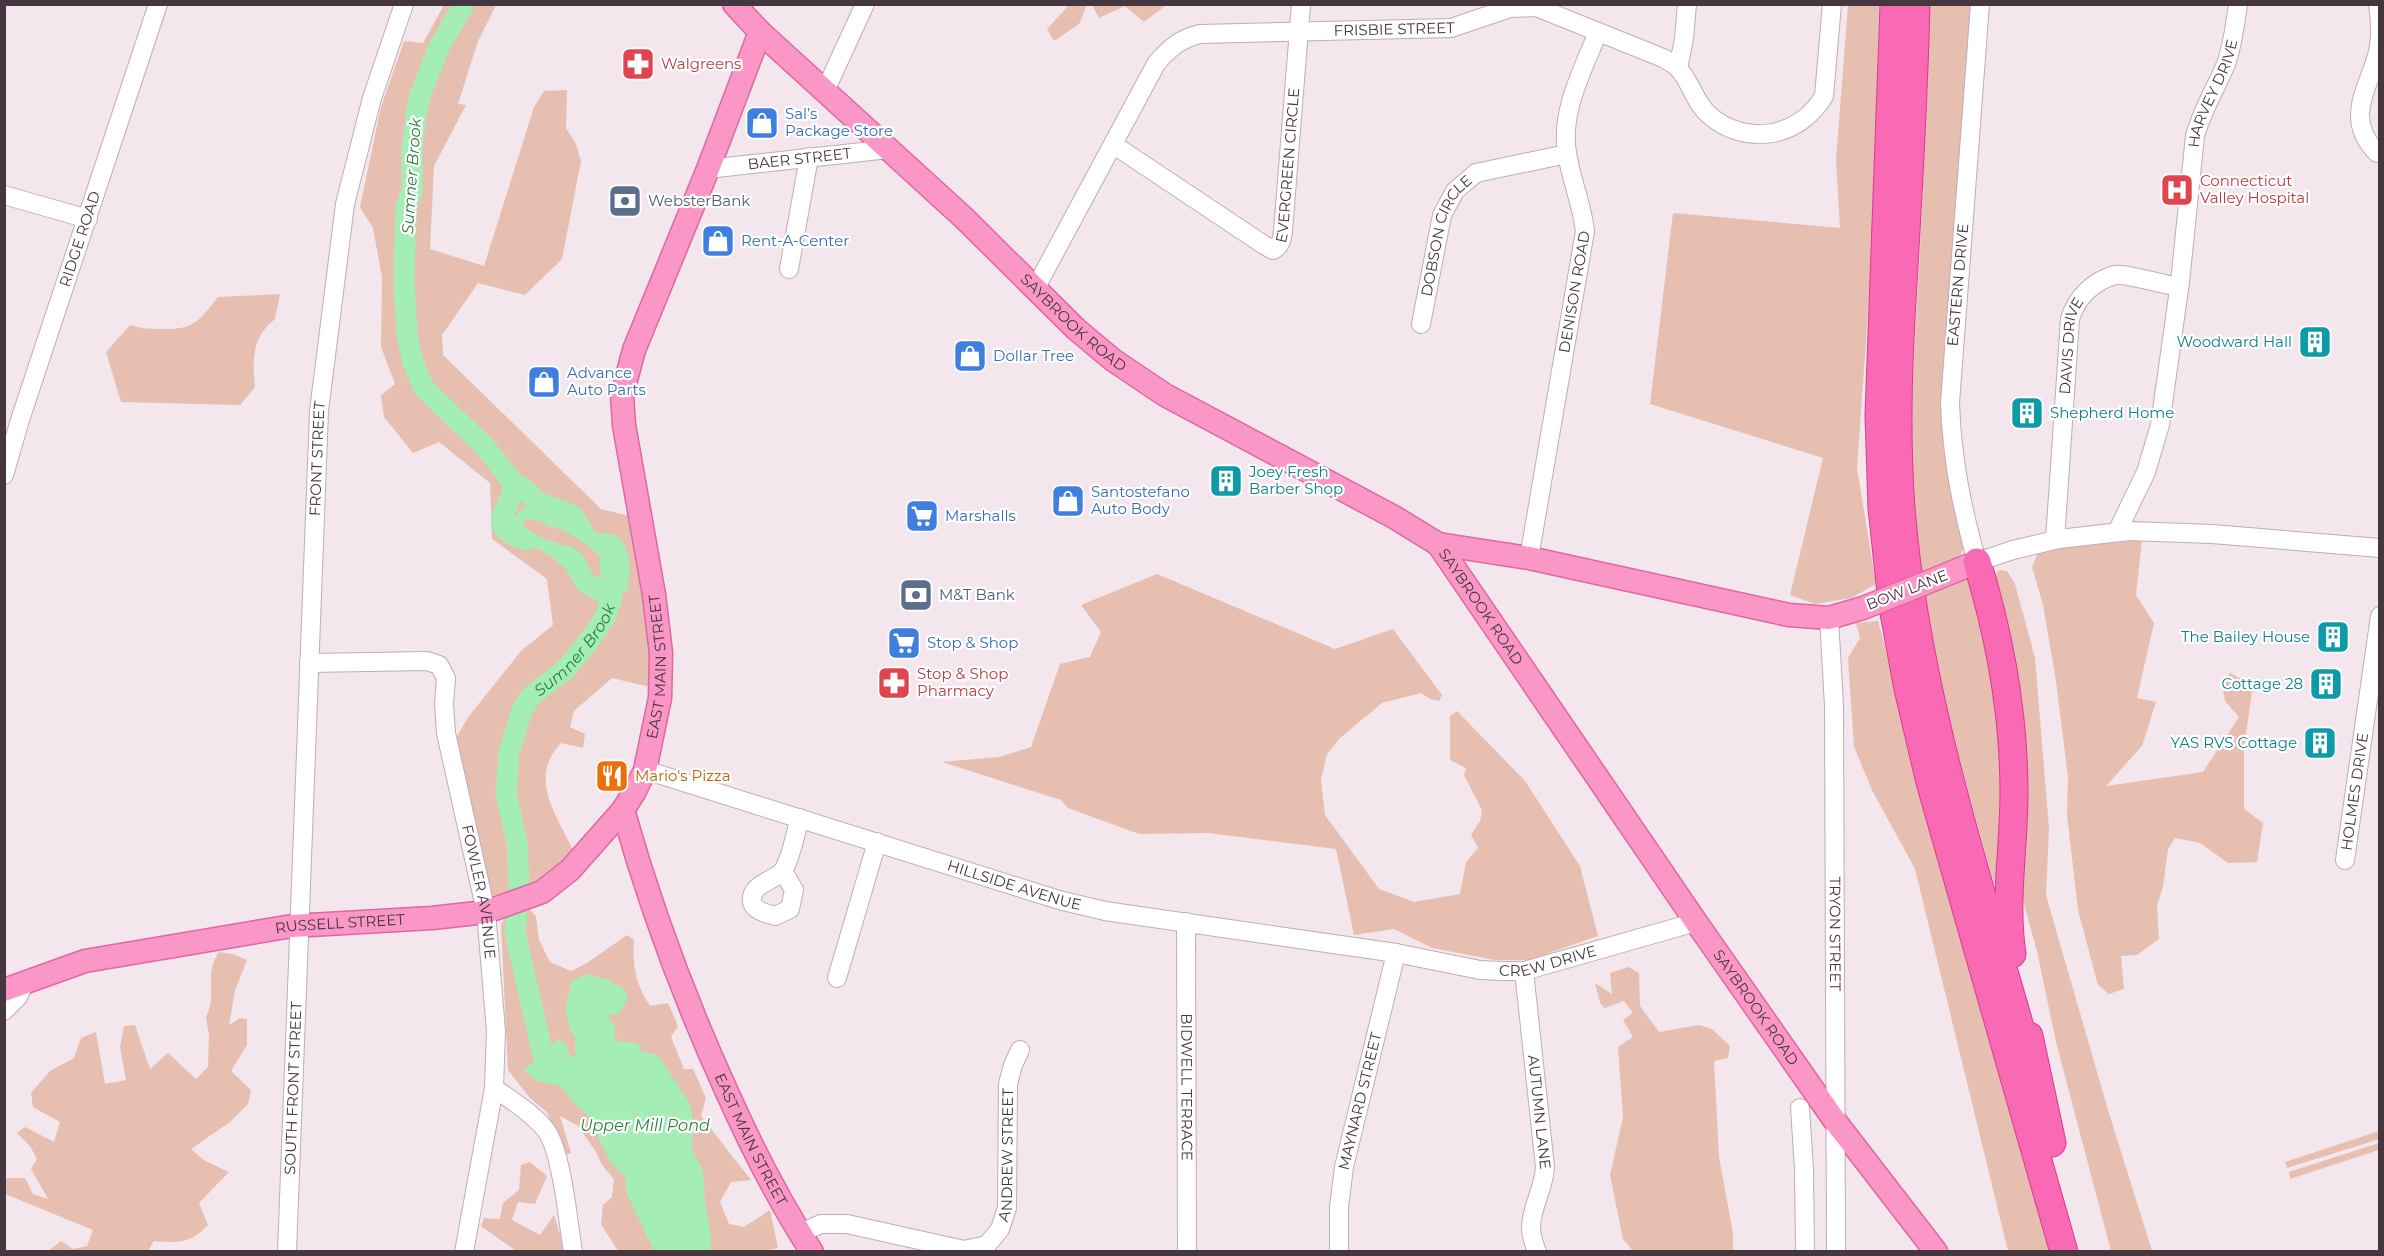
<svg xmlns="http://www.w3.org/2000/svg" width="2384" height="1256" viewBox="0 0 2384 1256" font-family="Montserrat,sans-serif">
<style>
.green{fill:#e6bfb0}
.water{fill:#a4eeb5}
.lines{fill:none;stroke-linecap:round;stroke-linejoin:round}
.river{stroke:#a4eeb5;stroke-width:21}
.minor-casing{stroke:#c1acb7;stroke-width:20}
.major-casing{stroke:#e067a2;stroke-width:25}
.highway-casing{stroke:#d93a92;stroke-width:29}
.minor{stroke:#fff;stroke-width:18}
.major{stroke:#fb97c6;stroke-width:22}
.highway{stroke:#fa6ab4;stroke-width:27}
.major-bridge-casing{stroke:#e067a2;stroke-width:25;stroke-linecap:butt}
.major-bridge{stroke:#fb97c6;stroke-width:22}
.labels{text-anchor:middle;stroke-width:4.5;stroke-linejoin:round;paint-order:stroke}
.street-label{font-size:15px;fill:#45363f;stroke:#fff}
.health-label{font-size:15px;fill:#be3a42;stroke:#fff;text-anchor:start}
.shop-label{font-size:15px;fill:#366cbe;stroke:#fff;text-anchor:start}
.service-label{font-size:15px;fill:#4e5e75;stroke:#fff;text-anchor:start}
.culture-label{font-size:15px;fill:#0d838f;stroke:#fff;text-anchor:end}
.food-label{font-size:15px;fill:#c56008;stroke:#fff;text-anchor:start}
.water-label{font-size:16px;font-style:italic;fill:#28803d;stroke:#fff}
</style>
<rect width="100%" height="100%" fill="#f3e6ec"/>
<path class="green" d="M 444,5 L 496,5 L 478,41 L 458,104 L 466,105 L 434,166 L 430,249 L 484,266 L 534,107 L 544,91 L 567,90 L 566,128 L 576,144 L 581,161 L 562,259 L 525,295 L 478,283 L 442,335 L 443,355 L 601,509 L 629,516 L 650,649 L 650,687 L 612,678 L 574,711 L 570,727 L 585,734 L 583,748 L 561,743 C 528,778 556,814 573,850 L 538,886 L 494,900 L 486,890 L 456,738 L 469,716 L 521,651 L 553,625 L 547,579 L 492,539 L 490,483 L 439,442 L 413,453 L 384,417 L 381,395 L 395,384 L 381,347 L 382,277 L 373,228 L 360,207 L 381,107 L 404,41 L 423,43 Z
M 1069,5 L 1087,5 L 1079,24 L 1054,41 L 1047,29 Z
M 1092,5 L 1166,5 L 1144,22 L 1125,6 L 1099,18 Z
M 1848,5 L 1879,5 L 1872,257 L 1857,468 L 1876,584 L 1851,598 L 1815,604 L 1790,595 L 1823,458 L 1650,404 L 1673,213 L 1840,228 L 1836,160 Z
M 1930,5 L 1972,5 L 1943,397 C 1944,442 1946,473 1958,517 C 1962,531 1968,544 1959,557 L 1921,572 C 1906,471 1913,369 1919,268 C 1924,180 1926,92 1930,5 Z
M 280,294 L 275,319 C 252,337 252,360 255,387 L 240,405 L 121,402 L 106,352 L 130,325 C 141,329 151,329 163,329 C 194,330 200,320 218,297 Z
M 2142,540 L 2136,595 L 2154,623 L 2137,698 L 2156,702 L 2142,746 L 2106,786 L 2203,772 L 2239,717 L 2225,701 L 2222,685 L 2230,673 L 2253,685 L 2244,747 L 2244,809 L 2263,823 L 2257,862 L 2228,863 L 2200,843 L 2175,838 L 2168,849 L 2163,887 L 2157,905 L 2159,939 L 2137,955 L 2121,956 L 2124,989 L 2109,994 L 2098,985 L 2078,910 L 2067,815 L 2068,777 L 2056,681 L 2043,605 L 2032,567 L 2037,555 L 2048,549 Z
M 2000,570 L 2007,571 L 2015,584 L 2035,658 L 2049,829 L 2046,895 L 2108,1110 L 2152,1251 L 2111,1251 L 2056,1042 L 2037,951 L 2021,893 L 2026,828 L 2023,742 L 1992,577 Z
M 1157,574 L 1335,649 L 1393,629 L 1442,695 L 1439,701 L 1430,699 L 1421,693 L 1382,703 L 1340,738 L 1327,754 L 1321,779 L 1325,815 L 1379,889 L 1414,902 L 1460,894 L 1466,862 L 1478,848 L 1471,835 L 1480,821 L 1482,810 L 1464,775 L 1466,768 L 1450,760 L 1450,716 L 1457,711 L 1525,781 L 1580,866 L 1598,936 L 1528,960 L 1495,960 L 1432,948 L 1394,929 L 1354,935 L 1336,849 L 1208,833 L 1139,834 L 1068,808 L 1061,800 L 942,762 L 999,757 L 1031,747 L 1060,664 L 1090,657 L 1101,632 L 1081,605 Z
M 1966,578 L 1975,583 L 2004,715 L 1998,892 L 1993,881 L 1946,711 L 1924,594 Z
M 1878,621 L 2049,1251 L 2008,1251 L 1915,869 L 1872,790 L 1854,747 L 1848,658 L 1860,638 L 1856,623 Z
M 526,906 L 536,916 L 539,940 L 550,962 L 571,971 L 587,963 L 627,935 L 634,940 C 632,966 636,985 650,1006 L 668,1003 L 678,1026 L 671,1037 L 684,1069 L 693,1069 L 706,1098 L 701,1116 L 751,1180 L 731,1182 L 720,1202 L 729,1224 L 744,1227 L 770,1210 L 778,1248 L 762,1252 L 618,1251 L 601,1224 L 603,1205 L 612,1197 L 614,1179 L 602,1165 L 596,1152 L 578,1126 L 560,1116 L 571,1153 L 564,1155 L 547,1112 L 530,1098 L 508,1070 L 501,924 L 506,917 Z
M 219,952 L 233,954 L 247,960 L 235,991 L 229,1025 L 240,1018 L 247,1019 L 247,1045 L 231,1071 L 251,1090 L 248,1104 L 230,1122 L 191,1149 L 205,1161 L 229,1172 L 199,1203 L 208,1225 C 190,1244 178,1243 154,1241 L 148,1251 L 48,1251 L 61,1241 L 73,1249 L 87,1246 L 93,1230 L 5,1194 L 5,1178 L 25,1178 L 33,1194 L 48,1199 L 31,1169 L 37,1159 L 30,1146 L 17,1133 L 25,1127 L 54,1142 L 60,1122 L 33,1107 L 31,1093 L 50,1071 L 74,1058 L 81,1038 L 96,1032 L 105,1084 L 126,1080 L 120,1047 L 124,1026 L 135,1025 L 150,1069 L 168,1053 L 196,1079 L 208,1067 L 209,1035 L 206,1017 C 218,995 203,974 219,952 Z
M 1628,967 L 1639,973 L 1640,1006 L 1659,1032 L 1699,1025 L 1712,1029 L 1730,1046 L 1728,1058 L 1714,1061 L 1719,1157 L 1733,1233 L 1733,1251 L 1633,1251 L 1623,1239 L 1610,1175 L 1623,1117 L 1618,1047 L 1633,1037 L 1623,1020 L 1633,1013 L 1624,1001 L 1605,1008 L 1600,1003 L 1595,983 L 1612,994 L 1610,973 Z
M 2379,1131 L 2379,1139 L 2287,1168 L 2285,1162 Z
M 2379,1143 L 2379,1150 L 2290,1179 L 2289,1172 Z
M 530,1162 L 547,1176 L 535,1204 L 518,1202 L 512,1220 L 540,1235 L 554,1215 L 565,1251 L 516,1251 L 481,1226 L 484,1218 L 500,1219 L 503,1203 L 519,1190 L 521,1165 Z"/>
<path class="water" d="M 539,492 L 571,503 L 582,510 L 595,532 C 602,534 612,533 618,537 C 632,547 630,577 627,592 L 615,592 L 606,585 C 602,577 605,566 600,557 C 591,544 541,514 525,520 L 523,525 C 529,536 546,538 557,543 C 569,548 577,561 583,572 L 581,579 L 576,579 C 567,570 559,560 547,554 C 532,544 514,545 500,532 Z
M 586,974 L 609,980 L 615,985 L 621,986 L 628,997 L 620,1013 L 610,1014 L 609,1020 L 615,1024 L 614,1034 L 618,1042 L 638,1043 L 641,1051 L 658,1055 L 690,1104 L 694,1125 L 691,1147 L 703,1171 L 705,1200 L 711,1237 L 711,1251 L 654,1251 L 626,1192 L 626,1178 L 610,1161 L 586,1114 L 571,1100 L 561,1086 L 537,1081 L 524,1070 L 559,1039 L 567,1046 L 570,1057 L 577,1055 L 574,1048 L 576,1039 C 562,1018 566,1003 572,981 Z"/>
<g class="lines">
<g class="river">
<path d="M 464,4 L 438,49 L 418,101 L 412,149 L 412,191 L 406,208 L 404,279 L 407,334 L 413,363 L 424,388 L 485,447 L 513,482 L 527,491 L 544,511 L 554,517"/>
<path d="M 513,482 C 515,511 478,525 526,540"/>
<path d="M 566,556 L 573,560 L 585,582 L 612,598"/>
<path id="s1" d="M 566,1073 L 543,1055 L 515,933 L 519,886 L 517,843 L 506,793 L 509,752 L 522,710 L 531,696 L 566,669 L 595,633 L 606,615 L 612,598 L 610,562"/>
</g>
<defs>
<g id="minor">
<path d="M 1980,4 L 1950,403 C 1952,460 1962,508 1977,562 L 2013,550 L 2059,539 L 2129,531 L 2212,534 L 2380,548"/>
<path d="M 1678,68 L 1684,39 L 1687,4"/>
<path d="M 825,91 L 865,4"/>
<path id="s2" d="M 1114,145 L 1264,245 L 1273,250 C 1281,246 1282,239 1283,231 L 1301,4"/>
<path d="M 2377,153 C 2343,118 2369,88 2378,52 C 2381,38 2380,18 2378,4"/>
<path id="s3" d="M 708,169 L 889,149"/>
<path d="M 4,195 L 88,219"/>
<path d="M 789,269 L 809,157"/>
<path id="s4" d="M 1035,289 L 1156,64 C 1169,48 1180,39 1200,34 L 1451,28 L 1510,8 L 1536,7 L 1663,58 C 1668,61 1674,64 1678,68 C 1691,82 1695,103 1709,115 C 1746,147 1799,138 1824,96 L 1832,4"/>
<path id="s5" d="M 1421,324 L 1442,215 L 1455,191 L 1476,173 L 1567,154"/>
<path id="s6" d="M 4,475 L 20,420 L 158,4"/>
<path id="s7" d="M 2117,532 L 2146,472 L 2160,425 L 2180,282 L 2195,136 C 2202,110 2216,88 2226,64 C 2233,44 2235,25 2238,4"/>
<path id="s8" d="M 2055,540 L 2070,319 C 2076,298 2093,281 2115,275 C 2124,273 2166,285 2179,287"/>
<path id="s9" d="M 1529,558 L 1585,231 C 1582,204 1571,180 1567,153 C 1560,111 1583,70 1598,32"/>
<path id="s10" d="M 1829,618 L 1834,706 L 1836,1252"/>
<path id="s11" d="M 309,663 L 427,661 L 439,665 L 446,678 L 444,704 L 446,733 L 486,912 L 496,1031 L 494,1088 L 464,1252"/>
<path id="s12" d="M 645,770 L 1059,900 L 1105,911 L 1396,953 L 1480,970 L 1502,971 L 1524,971 L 1696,922"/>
<path id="s13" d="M 2345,860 L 2380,616"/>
<path d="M 783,871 L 794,890 L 790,909 L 775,916 C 768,914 754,911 752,902 C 749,883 777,881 784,869 C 792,855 795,834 800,818"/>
<path id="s14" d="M 1186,922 L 1187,1252"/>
<path id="s15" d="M 1524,971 L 1545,1167 C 1544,1189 1531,1207 1531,1228 C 1531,1236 1534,1244 1537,1252"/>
<path d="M 837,978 L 877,842"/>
<path d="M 4,1011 L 18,997 L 25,982"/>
<path d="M 494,1088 C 511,1100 531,1112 545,1129 C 562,1150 568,1222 573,1252"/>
<path d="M 1800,1108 L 1804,1169 L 1805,1252"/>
<path id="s16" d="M 800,1233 L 821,1224 L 847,1224 L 964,1250 L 987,1245 L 1000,1229 L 1007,1208 L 1008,1084 L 1013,1065 L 1020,1050"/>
<path id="s17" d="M 287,1252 L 319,411 L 345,204 L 372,98 L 404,4"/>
<path id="s18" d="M 1339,1252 L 1339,1207 L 1344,1167 L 1396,953"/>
</g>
<g id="major">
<path id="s19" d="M 734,4 L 760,32 L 964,218 L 1076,329 L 1113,360 L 1165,395 L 1394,517 L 1438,544 L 1696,922 L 1835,1121 L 1936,1252"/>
<path d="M 1438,544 L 1529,558 L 1789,615 L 1829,618 L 1863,608"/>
<path d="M 1938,578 L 1977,562"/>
<path id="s20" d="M 623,810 C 650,906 685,1000 726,1090 C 751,1146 778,1200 812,1252"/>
<path id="s21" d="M 4,990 L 85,961 L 292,926 L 432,918 L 486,912 L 542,892 L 570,870 L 623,810 L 635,791 L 645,770 L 660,698 L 661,653 L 654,595 L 624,425 L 622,395 L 634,350 L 708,169 L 760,32"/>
</g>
<path id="highway" d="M 1894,4 L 1879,416 L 1882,508 L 1892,602 L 1908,689 L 1930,782 L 2064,1252
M 1916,4 C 1914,92 1909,179 1904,267 C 1899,347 1895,427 1901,508 C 1916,695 1977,875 2028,1055
M 1977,562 C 2000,637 2014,715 2014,793 C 2014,847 2004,901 2012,954
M 2029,1036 L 2052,1143"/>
</defs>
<use href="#minor" class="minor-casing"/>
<use href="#major" class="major-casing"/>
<use href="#highway" class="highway-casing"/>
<use href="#minor" class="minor"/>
<use href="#major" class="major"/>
<use href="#highway" class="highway"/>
<defs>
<path id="major-bridge" d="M 1863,608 L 1938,578"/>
</defs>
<use href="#major-bridge" class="major-bridge-casing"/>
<use href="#major-bridge" class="major-bridge"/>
</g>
<defs>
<symbol id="pharmacy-square" viewBox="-11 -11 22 22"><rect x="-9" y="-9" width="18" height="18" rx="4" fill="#e0444e" stroke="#fff"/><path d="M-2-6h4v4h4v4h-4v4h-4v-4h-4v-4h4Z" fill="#fff"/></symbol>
<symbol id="shop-square" viewBox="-11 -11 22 22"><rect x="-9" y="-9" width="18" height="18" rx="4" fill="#3f7fe0" stroke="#fff"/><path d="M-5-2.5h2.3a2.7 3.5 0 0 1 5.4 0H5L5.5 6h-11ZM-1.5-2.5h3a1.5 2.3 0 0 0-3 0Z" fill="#fff"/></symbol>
<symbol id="hospital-square" viewBox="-11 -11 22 22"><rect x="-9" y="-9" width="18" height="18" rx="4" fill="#e0444e" stroke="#fff"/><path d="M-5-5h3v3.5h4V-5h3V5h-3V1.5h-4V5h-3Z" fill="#fff"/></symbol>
<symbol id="bank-square" viewBox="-11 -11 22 22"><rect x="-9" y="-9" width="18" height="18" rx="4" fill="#5c6f8a" stroke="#fff"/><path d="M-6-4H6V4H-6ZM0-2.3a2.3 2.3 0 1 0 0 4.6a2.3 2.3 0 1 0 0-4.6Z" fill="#fff"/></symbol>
<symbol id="building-square" viewBox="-11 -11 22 22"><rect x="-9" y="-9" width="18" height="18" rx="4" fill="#0f9aa8" stroke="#fff"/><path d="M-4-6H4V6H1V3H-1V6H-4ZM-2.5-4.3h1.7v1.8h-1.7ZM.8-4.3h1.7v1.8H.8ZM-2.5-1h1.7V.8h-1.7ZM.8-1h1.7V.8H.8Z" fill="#fff"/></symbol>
<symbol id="supermarket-square" viewBox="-11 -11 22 22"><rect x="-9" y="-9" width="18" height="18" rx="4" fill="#3f7fe0" stroke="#fff"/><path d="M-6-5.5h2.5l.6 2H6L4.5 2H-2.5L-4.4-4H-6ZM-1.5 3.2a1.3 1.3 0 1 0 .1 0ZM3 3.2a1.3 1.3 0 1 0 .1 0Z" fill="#fff"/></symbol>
<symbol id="restaurant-square" viewBox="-11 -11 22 22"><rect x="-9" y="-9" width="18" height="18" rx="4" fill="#e8710a" stroke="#fff"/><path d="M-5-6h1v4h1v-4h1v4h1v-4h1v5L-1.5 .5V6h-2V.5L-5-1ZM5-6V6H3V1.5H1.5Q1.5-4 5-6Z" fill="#fff"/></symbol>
</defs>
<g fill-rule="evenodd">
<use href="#pharmacy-square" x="619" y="45" width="38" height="38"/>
<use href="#shop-square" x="743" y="104" width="38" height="38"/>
<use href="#hospital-square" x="2158" y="171" width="38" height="38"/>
<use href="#bank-square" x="606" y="182" width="38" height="38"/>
<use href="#shop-square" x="699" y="222" width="38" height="38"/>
<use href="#building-square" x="2296" y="323" width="38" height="38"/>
<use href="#shop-square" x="951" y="337" width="38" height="38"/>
<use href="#shop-square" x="525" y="363" width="38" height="38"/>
<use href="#building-square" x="2008" y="394" width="38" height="38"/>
<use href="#building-square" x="1207" y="462" width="38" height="38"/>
<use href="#shop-square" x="1049" y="482" width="38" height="38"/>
<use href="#supermarket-square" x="903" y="497" width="38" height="38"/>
<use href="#bank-square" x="897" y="576" width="38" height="38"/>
<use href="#building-square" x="2314" y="618" width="38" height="38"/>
<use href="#supermarket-square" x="885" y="624" width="38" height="38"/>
<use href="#pharmacy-square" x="875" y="664" width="38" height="38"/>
<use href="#building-square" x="2307" y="665" width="38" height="38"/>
<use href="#building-square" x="2301" y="724" width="38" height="38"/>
<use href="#restaurant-square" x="593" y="757" width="38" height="38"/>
</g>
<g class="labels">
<g class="street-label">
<text dy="5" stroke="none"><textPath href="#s4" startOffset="504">FRISBIE STREET</textPath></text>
<text dy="5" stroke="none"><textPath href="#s7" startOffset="453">HARVEY DRIVE</textPath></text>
<text dy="5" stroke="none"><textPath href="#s3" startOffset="92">BAER STREET</textPath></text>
<text dy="5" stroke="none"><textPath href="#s2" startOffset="279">EVERGREEN CIRCLE</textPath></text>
<text dy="5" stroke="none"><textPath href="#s5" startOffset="93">DOBSON CIRCLE</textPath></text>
<text dy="5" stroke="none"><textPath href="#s6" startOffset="248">RIDGE ROAD</textPath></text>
<text transform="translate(1958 285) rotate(-85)" y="5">EASTERN DRIVE</text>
<text dy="5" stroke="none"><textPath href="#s9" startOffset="270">DENISON ROAD</textPath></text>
<text dy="5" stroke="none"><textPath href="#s19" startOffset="466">SAYBROOK ROAD</textPath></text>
<text dy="5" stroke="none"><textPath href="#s8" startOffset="195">DAVIS DRIVE</textPath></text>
<text dy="5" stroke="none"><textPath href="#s17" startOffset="794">FRONT STREET</textPath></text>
<text transform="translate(1907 590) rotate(-21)" y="5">BOW LANE</text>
<text dy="5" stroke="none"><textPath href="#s19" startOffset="970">SAYBROOK ROAD</textPath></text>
<text dy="5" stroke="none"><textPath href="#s21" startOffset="816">EAST MAIN STREET</textPath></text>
<text dy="5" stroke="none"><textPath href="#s13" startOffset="69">HOLMES DRIVE</textPath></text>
<text dy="5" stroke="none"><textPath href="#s12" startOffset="387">HILLSIDE AVENUE</textPath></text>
<text dy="5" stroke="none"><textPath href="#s11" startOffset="363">FOWLER AVENUE</textPath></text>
<text dy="5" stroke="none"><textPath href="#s21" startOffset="344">RUSSELL STREET</textPath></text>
<text dy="5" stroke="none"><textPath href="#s10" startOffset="316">TRYON STREET</textPath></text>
<text dy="5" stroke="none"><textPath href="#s12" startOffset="930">CREW DRIVE</textPath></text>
<text dy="5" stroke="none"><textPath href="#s19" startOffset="1456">SAYBROOK ROAD</textPath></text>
<text dy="5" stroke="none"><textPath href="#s14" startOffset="165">BIDWELL TERRACE</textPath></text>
<text dy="5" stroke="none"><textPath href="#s17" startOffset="164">SOUTH FRONT STREET</textPath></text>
<text dy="5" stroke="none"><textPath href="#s18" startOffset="153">MAYNARD STREET</textPath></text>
<text dy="5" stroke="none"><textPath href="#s15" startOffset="142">AUTUMN LANE</textPath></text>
<text dy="5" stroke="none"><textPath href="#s20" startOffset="354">EAST MAIN STREET</textPath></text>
<text dy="5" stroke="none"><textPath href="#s16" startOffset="288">ANDREW STREET</textPath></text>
</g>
<g class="health-label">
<text x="661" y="69">Walgreens</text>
<text x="2200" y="186">Connecticut<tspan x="2200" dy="17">Valley Hospital</tspan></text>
<text x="917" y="679">Stop &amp; Shop<tspan x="917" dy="17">Pharmacy</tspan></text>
</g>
<g class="shop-label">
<text x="785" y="119">Sal’s<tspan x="785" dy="17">Package Store</tspan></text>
<text x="741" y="246">Rent-A-Center</text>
<text x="993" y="361">Dollar Tree</text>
<text x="567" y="378">Advance<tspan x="567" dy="17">Auto Parts</tspan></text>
<text x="1091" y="497">Santostefano<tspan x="1091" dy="17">Auto Body</tspan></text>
<text x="945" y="521">Marshalls</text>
<text x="927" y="648">Stop &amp; Shop</text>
</g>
<g class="service-label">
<text x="648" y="206">WebsterBank</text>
<text x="939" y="600">M&amp;T Bank</text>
</g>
<g class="culture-label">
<text x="2292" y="347">Woodward Hall</text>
<text x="2050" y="418" text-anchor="start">Shepherd Home</text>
<text x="1249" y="477" text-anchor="start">Joey Fresh<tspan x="1249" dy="17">Barber Shop</tspan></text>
<text x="2310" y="642">The Bailey House</text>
<text x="2303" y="689">Cottage 28</text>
<text x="2297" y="748">YAS RVS Cottage</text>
</g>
<g class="food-label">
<text x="635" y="781">Mario's Pizza</text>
</g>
<g class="water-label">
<text transform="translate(411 176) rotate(-86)" y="6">Sumner Brook</text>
<text dy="6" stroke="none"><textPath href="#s1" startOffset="462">Sumner Brook</textPath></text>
<text x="645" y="1131">Upper Mill Pond</text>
</g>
</g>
<rect width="2384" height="1256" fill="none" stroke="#45363f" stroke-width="12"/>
</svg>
